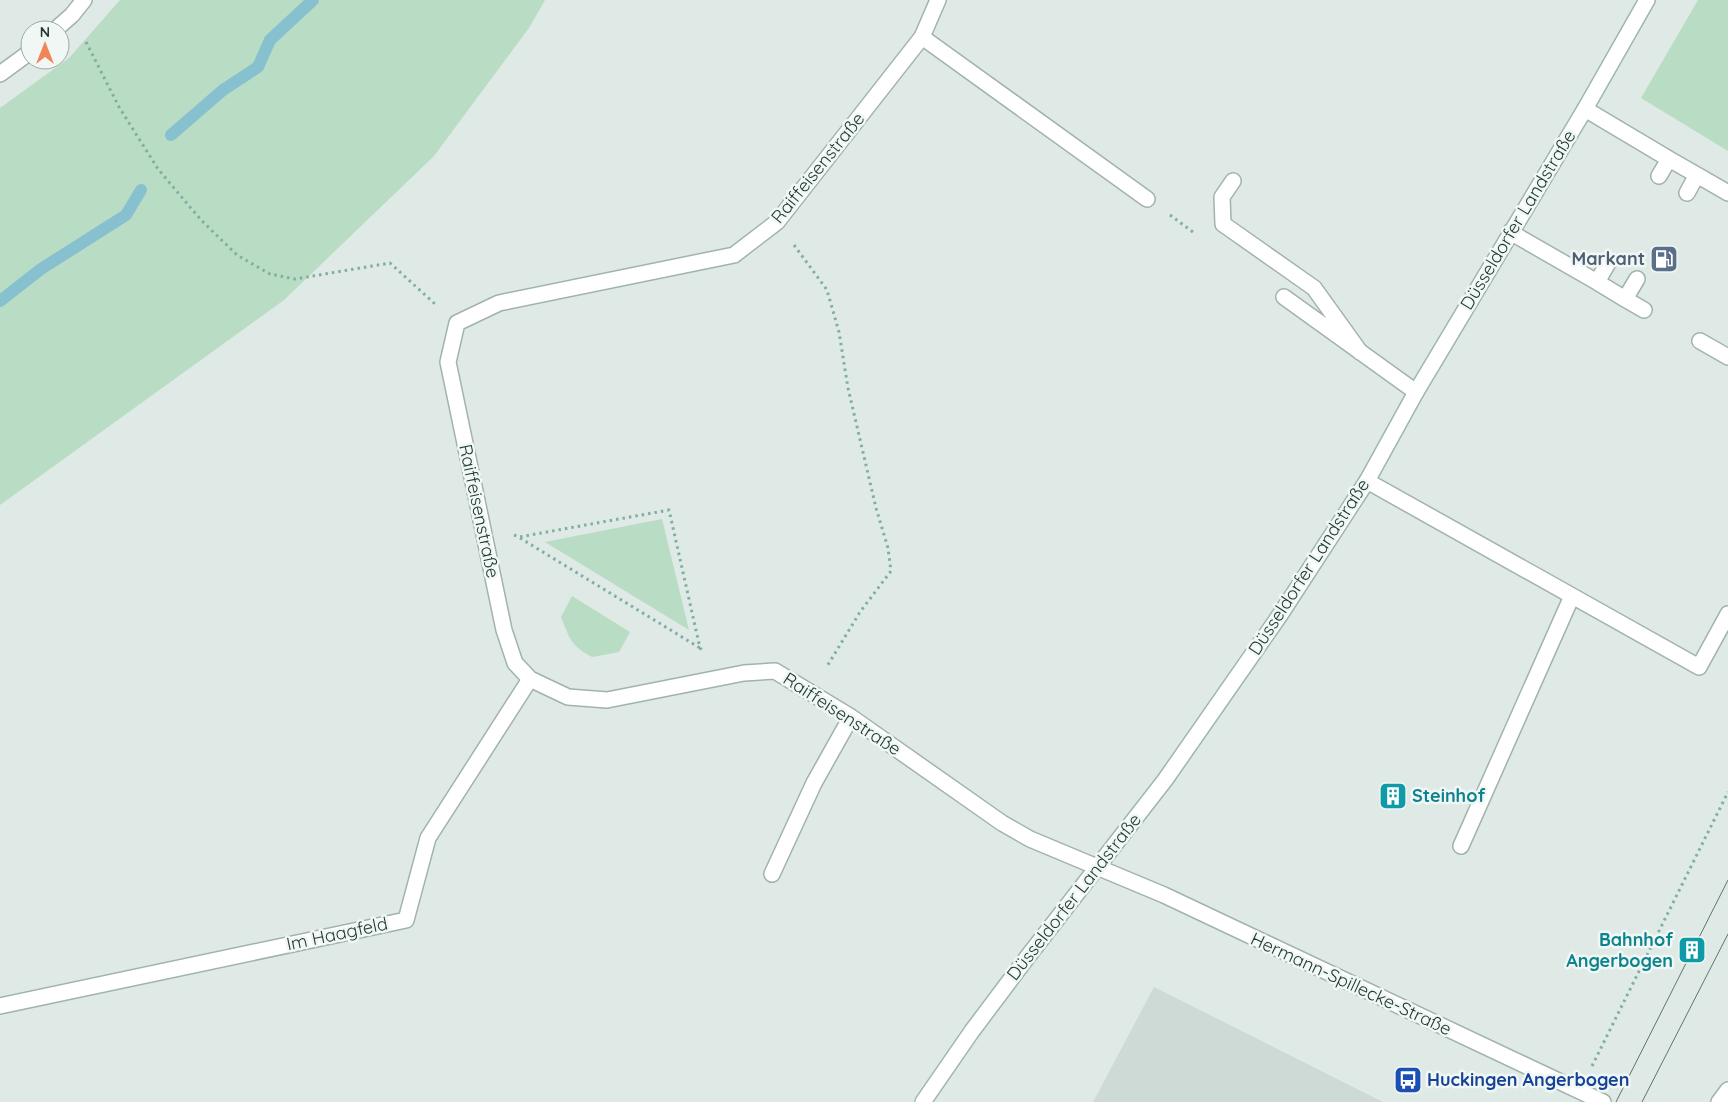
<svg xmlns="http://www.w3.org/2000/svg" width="1728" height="1102" viewBox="0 0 1728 1102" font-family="Quicksand,sans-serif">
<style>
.built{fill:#cedad5}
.green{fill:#b8dcc4}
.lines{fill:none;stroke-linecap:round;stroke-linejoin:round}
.stream{stroke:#87c0cf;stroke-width:12}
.lane-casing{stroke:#a2b2ad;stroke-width:18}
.street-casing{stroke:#a2b2ad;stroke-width:18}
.secondary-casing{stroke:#9fb6af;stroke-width:18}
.path{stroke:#80aea2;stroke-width:3;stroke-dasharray:2.5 4;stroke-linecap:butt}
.lane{stroke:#fff;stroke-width:15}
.street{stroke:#fff;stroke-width:15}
.secondary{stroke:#fff;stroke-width:15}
.tram{stroke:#5b7670;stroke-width:1}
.labels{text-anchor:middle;stroke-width:5;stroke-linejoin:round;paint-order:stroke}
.street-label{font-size:18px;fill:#213a35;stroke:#f0f7f4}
.service-label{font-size:18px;font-weight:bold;fill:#4e5e75;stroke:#f0f7f4;text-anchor:end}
.culture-label{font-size:18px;font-weight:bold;fill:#0d838f;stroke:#f0f7f4;text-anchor:start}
.transit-label{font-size:18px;font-weight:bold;fill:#164399;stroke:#f0f7f4;text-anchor:start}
</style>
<rect width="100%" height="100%" fill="#dfeae6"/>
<path class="built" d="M 1154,987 L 1383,1102 L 1093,1102 Z"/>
<path class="green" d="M 120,0 L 545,0 L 529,28 L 434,156 L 284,300 L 0,505 L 0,108 L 69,58 Z
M 1698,0 L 1728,0 L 1728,151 L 1641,98 Z
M 662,519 L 689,630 L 545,542 Z
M 572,596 L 630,632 L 619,652 L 592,657 C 570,645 570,639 561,617 Z"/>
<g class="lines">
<path class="stream" d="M 171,135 L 223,90 L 258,67 L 270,40 L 313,0
M 0,301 L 41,269 L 126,215 L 141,190"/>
<defs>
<path id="lane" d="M 922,37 L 1147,199
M 1585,109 L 1669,159 L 1659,176
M 1669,159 L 1697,175 L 1687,193
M 1697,175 L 1728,193
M 1233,181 L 1222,197 L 1223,224 L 1314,288 L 1360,352
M 1510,232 L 1597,282 L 1608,263
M 1597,282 L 1625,299 L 1637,279
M 1284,297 L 1416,392
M 1625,299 L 1644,310
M 1700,341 L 1728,357
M 1367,481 L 1699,667 L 1728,614
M 1461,846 L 1572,596
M 772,874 L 814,783 L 851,717"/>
<path id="street" d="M 938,0 L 922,37 L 777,222 L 734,255 L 499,303 L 457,323 L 448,362 L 504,630 L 515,663 L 530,679 L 568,697 L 607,700 L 744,673 L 775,671 L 851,717 L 1002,823 L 1030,839 L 1164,895 L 1603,1102
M 55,30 L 72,15 L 84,0
M 0,74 L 30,52
M 0,1006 L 406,920 L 428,838 L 530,679
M 1719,1102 L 1728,1090"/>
<path id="secondary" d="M 923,1102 L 972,1031 L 1029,955 L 1165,780 L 1280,615 L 1367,481 L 1416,392 L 1585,109 L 1647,0"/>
</defs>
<use href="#lane" class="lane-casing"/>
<use href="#street" class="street-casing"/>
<use href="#secondary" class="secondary-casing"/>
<path class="path" d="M 86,42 L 119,107 L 158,169 L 201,220 L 237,255 L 270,274 L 295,279 L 390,263 L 435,304
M 1170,215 L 1193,232
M 794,245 L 827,290 L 839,332 L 848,388 L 876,508 L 888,548 L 891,571 L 860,612 L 826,668
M 514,535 L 519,537 L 669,510 L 700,648 L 703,651
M 520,538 L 700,648
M 1592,1066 L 1728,792"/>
<use href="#lane" class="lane"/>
<use href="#street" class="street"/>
<use href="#secondary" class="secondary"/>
<path class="tram" d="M 1616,1102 L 1728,880
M 1642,1102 L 1728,934"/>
</g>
<defs>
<symbol id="fuel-square" viewBox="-11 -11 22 22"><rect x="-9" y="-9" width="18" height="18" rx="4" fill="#5c6f8a" stroke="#f0f7f4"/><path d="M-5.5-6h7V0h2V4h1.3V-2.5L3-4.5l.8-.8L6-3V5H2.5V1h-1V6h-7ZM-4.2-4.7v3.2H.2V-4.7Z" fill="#fff"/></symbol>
<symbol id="building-square" viewBox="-11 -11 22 22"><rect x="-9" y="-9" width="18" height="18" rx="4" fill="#0f9aa8" stroke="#f0f7f4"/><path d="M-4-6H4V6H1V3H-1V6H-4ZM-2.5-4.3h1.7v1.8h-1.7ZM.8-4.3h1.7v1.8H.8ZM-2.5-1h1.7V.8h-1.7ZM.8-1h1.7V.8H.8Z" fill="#fff"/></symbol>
<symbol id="bus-square" viewBox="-11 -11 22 22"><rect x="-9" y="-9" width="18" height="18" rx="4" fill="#1a4fb4" stroke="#f0f7f4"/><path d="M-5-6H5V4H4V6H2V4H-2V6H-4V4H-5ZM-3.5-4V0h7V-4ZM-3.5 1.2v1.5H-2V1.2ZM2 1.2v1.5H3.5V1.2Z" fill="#fff"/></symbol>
</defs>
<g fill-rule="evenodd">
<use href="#fuel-square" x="1648" y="243" width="32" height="32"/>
<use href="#building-square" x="1377" y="780" width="32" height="32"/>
<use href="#building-square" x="1676" y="934" width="32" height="32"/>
<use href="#bus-square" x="1392" y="1064" width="32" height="32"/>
</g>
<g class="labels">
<g class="street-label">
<text transform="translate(818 168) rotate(-51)" y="6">Raiffeisenstraße</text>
<text transform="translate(1518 220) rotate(-59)" y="6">Düsseldorfer Landstraße</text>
<text transform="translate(479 511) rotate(78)" y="6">Raiffeisenstraße</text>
<text transform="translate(1309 567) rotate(-57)" y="6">Düsseldorfer Landstraße</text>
<text transform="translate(842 714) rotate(33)" y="6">Raiffeisenstraße</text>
<text transform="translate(1074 897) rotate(-52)" y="6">Düsseldorfer Landstraße</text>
<text transform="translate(337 934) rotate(-12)" y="6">Im Haagfeld</text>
<text transform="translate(1351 984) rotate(25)" y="6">Hermann-Spillecke-Straße</text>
</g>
<g class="service-label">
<text x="1645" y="265">Markant</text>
</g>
<g class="culture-label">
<text x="1412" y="802">Steinhof</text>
<text x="1673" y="946" text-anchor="end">Bahnhof<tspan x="1673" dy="21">Angerbogen</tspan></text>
</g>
<g class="transit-label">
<text x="1427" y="1086">Huckingen Angerbogen</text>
</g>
</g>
<g transform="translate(45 45)"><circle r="24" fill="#f0f7f4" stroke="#9daba8"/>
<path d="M0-4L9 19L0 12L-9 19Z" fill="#f08558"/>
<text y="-8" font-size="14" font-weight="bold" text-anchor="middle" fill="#213a35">N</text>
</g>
</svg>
